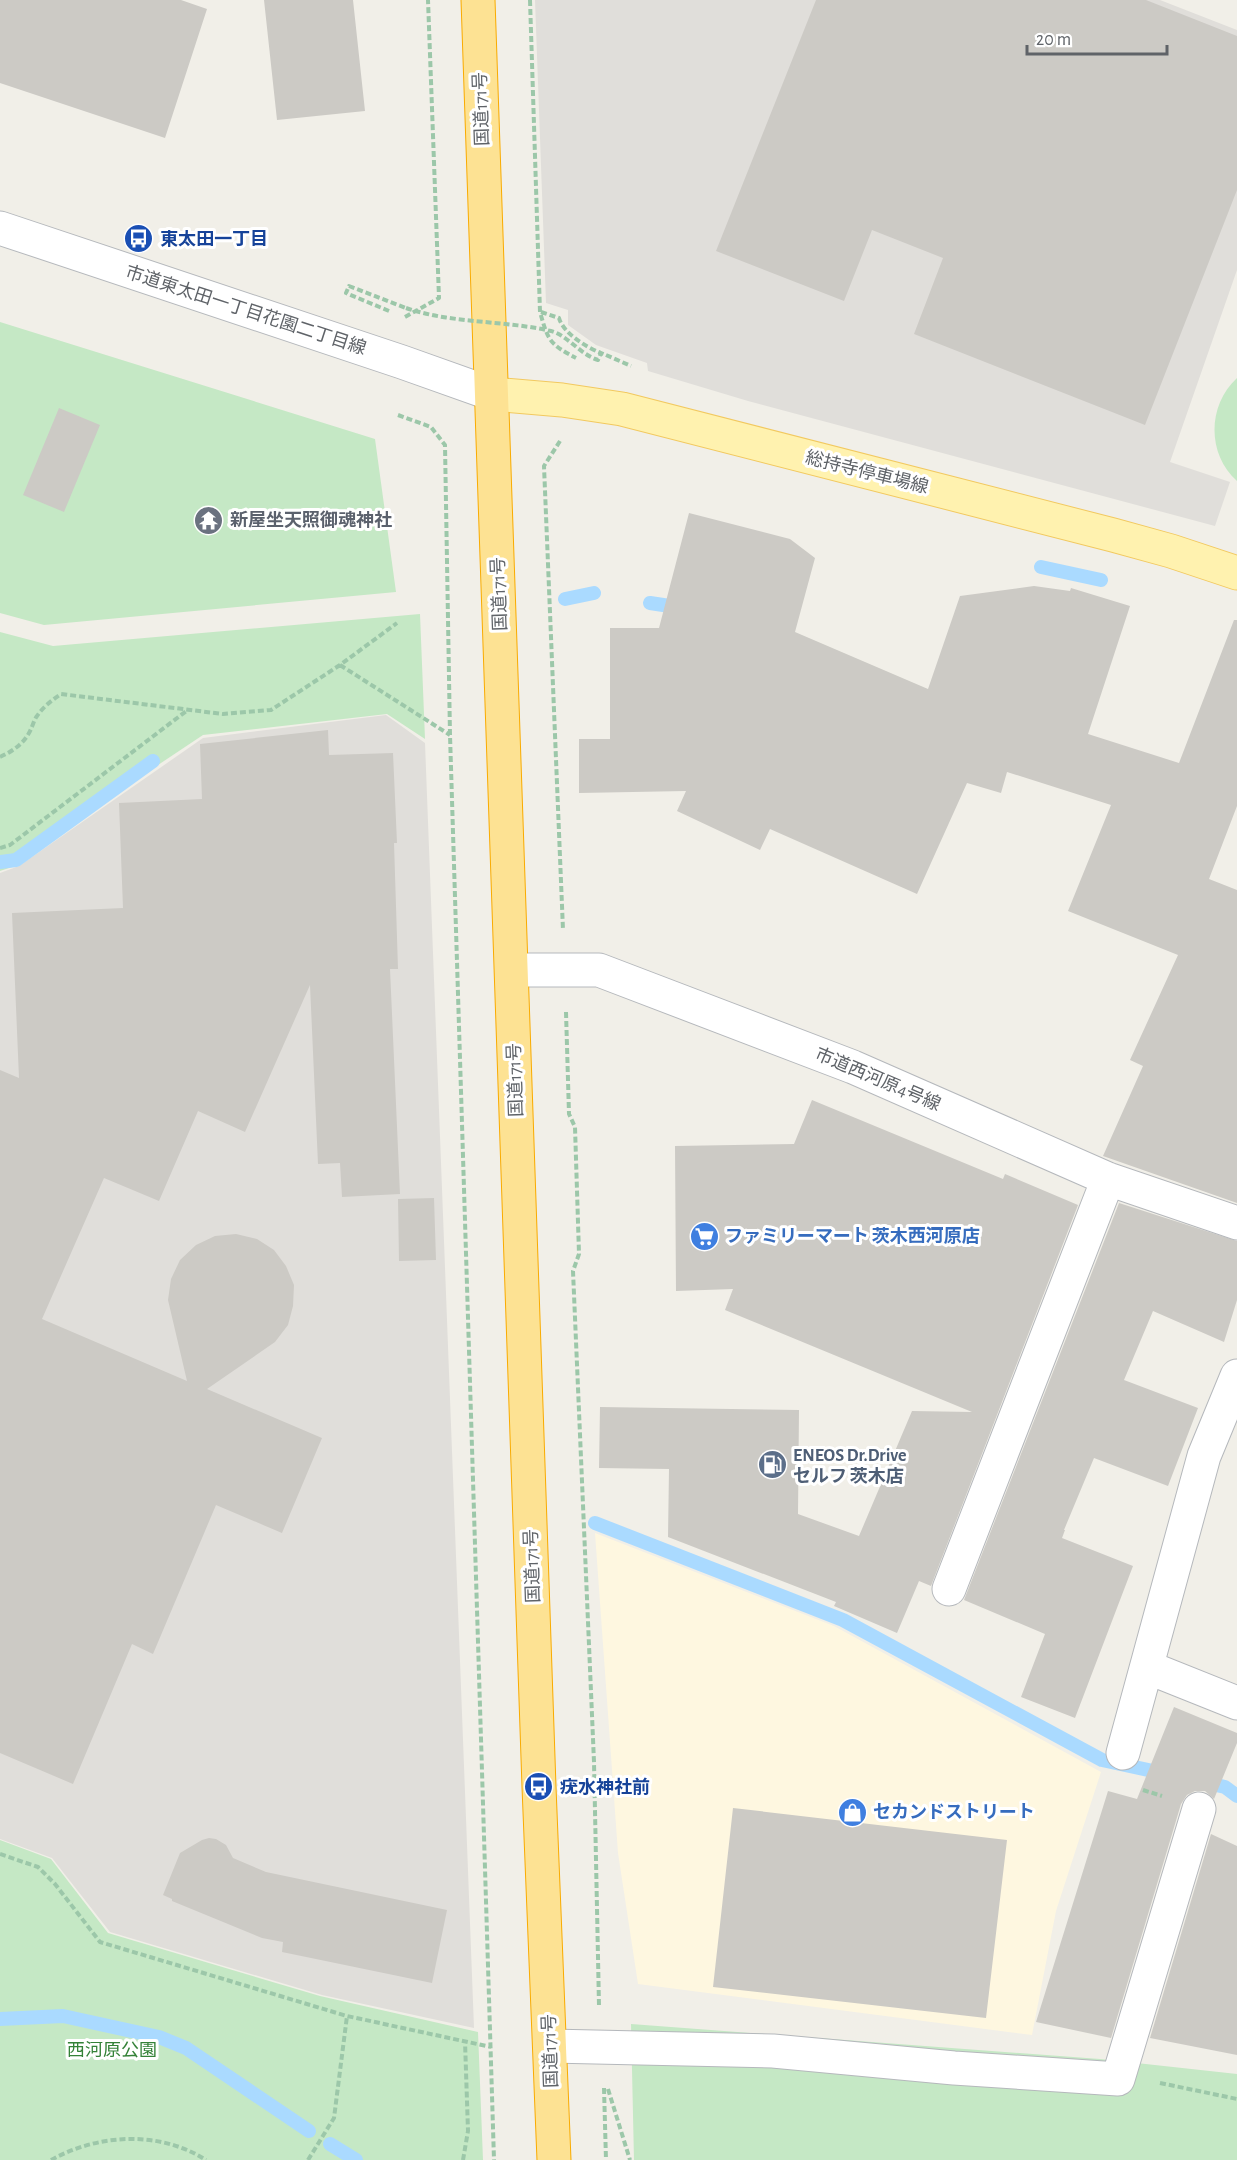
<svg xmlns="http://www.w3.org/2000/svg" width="1237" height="2160" viewBox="0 0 1237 2160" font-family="'Alegreya Sans','Noto Sans JP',sans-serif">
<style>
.commercial{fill:#fef7e0}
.industrial{fill:#e0deda}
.green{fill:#c5e8c5}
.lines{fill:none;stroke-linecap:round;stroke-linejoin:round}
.stream{stroke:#aadaff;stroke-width:14}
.building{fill:#cccac5}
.minor-casing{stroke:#b5b8bc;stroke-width:35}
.major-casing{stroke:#f2c960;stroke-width:35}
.highway-casing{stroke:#f9ab00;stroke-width:35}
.path{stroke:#9cc7a9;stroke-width:4;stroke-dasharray:6 3;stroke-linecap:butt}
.minor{stroke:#fff;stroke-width:33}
.major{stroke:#fff2af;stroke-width:33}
.highway{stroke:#fde293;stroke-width:33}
.path-bridge{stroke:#9cc7a9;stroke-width:4;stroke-dasharray:6 3;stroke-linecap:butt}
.labels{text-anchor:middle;stroke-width:6;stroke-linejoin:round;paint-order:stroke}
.street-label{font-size:18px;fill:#5f6368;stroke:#fff}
.transit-label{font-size:18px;font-weight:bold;fill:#164399;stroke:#fff;text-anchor:start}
.worship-label{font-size:18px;font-weight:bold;fill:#5b616d;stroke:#fff;text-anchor:start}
.shop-label{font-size:18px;font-weight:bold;fill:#366cbe;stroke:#fff;text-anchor:start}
.service-label{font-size:18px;font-weight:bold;fill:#4e5e75;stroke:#fff;text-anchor:start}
.park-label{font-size:18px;fill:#348238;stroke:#fff}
</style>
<rect width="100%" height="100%" fill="#f1efe8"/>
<path class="commercial" d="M 595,1533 L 834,1626 L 1101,1772 L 1056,1911 L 1032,2035 L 638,1984 L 618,1853 Z"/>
<path class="industrial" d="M 535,0 L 1160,0 L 1237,30 L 1237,270 L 1170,462 L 1230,482 L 1215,526 L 748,401 L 648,371 L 647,363 L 596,345 L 568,325 L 568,310 L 546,303 Z
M 386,715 L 425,743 L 474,2028 L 322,1995 L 110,1932 L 52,1858 L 0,1839 L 0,873 L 19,866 L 203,738 Z"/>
<path class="green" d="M 0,322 L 375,439 L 396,592 L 44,625 L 0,613 Z
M 1237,378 L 1237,481 C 1207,454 1207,406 1237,378 Z
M 420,614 L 425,739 L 387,714 L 203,735 L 158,765 L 152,756 L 18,865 L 0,871 L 0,632 L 53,646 Z
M 0,1840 L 51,1859 L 108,1933 L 320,1996 L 478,2032 L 483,2160 L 0,2160 Z
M 631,2024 L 1100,2059 L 1237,2074 L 1237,2160 L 634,2160 Z"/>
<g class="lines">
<path class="stream" d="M 1041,567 L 1101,580
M 565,599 L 594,593
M 650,603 L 683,608
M 0,862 L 16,860 L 153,761
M 595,1523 L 843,1620 L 1102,1760 L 1167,1774
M 1203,1782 L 1225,1787 L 1237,1796
M 0,2019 L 63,2016 L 159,2037 L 186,2048 L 309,2131
M 330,2144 L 356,2160"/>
</g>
<path class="building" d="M 0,0 L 181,0 L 207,9 L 165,138 L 0,83 Z
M 264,0 L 353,0 L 365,111 L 277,120 Z
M 816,0 L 1146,0 L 1237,36 L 1237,190 L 1145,425 L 914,334 L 943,258 L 872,230 L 844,301 L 716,251 Z
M 59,408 L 100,425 L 64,512 L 23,495 Z
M 689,513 L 790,539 L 815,558 L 795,632 L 928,689 L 960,596 L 1034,586 L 1070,591 L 1071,588 L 1130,606 L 1088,734 L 1179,763 L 1234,620 L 1237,620 L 1237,806 L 1209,879 L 1237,890 L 1237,1203 L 1103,1156 L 1143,1066 L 1130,1060 L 1178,955 L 1068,911 L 1111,805 L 1007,772 L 1001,793 L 967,783 L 917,894 L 770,829 L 760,850 L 677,811 L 686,791 L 579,793 L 579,739 L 610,739 L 610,628 L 659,628 Z
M 328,730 L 329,755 L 393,753 L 397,843 L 394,843 L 398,969 L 390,969 L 400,1194 L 342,1197 L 340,1163 L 318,1164 L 310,985 L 245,1132 L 198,1111 L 159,1201 L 104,1178 L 42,1319 L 187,1381 L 168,1300 L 171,1279 L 180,1260 L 196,1245 L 215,1236 L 236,1234 L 257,1239 L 274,1250 L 286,1266 L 294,1285 L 293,1306 L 288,1325 L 275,1342 L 207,1389 L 322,1438 L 282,1533 L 216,1505 L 153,1654 L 132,1644 L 73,1784 L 0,1753 L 0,1070 L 19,1078 L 12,913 L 123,908 L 119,803 L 202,799 L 200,744 Z
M 812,1100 L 1003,1179 L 1005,1174 L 1078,1205 L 931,1586 L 919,1581 L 897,1633 L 834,1606 L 836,1602 L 668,1537 L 669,1469 L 599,1468 L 600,1407 L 799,1410 L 798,1514 L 859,1536 L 912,1411 L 972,1412 L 725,1310 L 733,1289 L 676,1291 L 675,1146 L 794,1144 Z
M 434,1198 L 436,1260 L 399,1261 L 398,1199 Z
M 1119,1203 L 1237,1241 L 1237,1300 L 1224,1342 L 1153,1311 L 1124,1380 L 1198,1408 L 1168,1486 L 1094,1458 L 1064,1530 L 1065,1530 L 1062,1538 L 1133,1566 L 1075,1718 L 1021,1697 L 1045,1634 L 964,1600 Z
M 1174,1707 L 1237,1733 L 1237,1743 L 1214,1799 L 1205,1791 L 1195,1791 L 1187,1795 L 1181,1804 L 1111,2038 L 1036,2022 L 1108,1791 L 1137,1799 Z
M 733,1808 L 1007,1840 L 986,2018 L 713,1987 Z
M 1211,1834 L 1237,1846 L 1237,2055 L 1150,2038 Z
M 209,1838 L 216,1839 L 226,1845 L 233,1858 L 266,1872 L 447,1910 L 432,1983 L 282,1952 L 283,1942 L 262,1938 L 172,1901 L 172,1899 L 163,1895 L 180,1853 L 202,1840 Z"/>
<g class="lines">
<defs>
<path id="minor" d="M 0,228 L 402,362 L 492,394
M 512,970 L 599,970 L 853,1067 L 1108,1179 L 1237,1223
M 949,1589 L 1108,1179
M 1147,1667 L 1237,1703
M 1123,1753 L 1204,1456 L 1237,1376
M 550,2046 L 773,2051 L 954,2068 L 1118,2079 L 1199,1809"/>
<path id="major" d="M 492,394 L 562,400 L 622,409 L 1113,535 L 1171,551 L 1237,573"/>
<path id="highway" d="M 478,0 L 539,1787 L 554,2160"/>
</defs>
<use href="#minor" class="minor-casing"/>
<use href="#major" class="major-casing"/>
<use href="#highway" class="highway-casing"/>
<path class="path" d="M 530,0 L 540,312 C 548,340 549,344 576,358
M 389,311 L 346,293 L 349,286 L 406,308
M 541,312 L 559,318 C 563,333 586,347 601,353
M 405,317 L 439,298 L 428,0
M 606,355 L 631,366
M 398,415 L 431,427 L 445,445 L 450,735 L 494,2160
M 560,441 L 544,466 L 563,930
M 340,665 L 450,735
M 0,757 C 13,751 25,743 31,729 C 33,725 34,720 37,716 C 43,707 52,700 61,694 L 223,714 L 271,710 L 340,665 L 397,623
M 0,848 L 10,845 L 189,709
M 566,1012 L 569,1114 L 575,1127 L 579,1254 L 573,1271 L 594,1762 L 599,2006
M 1143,1790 L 1162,1796
M 0,1854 L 38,1867 L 55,1884 L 100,1942 L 347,2016 L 491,2047
M 1160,2083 L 1237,2099
M 604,2088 L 606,2160
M 608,2089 L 630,2160
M 51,2160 C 98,2134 159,2130 206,2160
M 308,2160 L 334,2118 L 347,2016
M 463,2160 L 468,2131 L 465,2041"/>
<use href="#minor" class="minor"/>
<use href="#major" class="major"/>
<use href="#highway" class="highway"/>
<path class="path-bridge" d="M 406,308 C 453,324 503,320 551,331 C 567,335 581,355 598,360 L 601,353 L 606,355"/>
</g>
<defs>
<symbol id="bus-disc" viewBox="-11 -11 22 22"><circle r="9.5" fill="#1a4fb4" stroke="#fff"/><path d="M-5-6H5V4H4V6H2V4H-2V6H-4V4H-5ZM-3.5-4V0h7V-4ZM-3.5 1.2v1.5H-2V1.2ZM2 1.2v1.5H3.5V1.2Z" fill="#fff"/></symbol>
<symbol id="temple-disc" viewBox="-11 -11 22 22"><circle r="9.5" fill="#6b7280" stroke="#fff"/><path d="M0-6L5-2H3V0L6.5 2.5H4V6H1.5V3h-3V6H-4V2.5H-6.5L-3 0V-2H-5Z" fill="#fff"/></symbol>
<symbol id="supermarket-disc" viewBox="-11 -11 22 22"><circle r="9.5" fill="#3f7fe0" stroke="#fff"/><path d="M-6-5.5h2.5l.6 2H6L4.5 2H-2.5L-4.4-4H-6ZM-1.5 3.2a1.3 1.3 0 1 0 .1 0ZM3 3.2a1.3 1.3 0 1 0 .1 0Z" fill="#fff"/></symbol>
<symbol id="fuel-disc" viewBox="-11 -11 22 22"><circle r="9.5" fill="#5c6f8a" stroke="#fff"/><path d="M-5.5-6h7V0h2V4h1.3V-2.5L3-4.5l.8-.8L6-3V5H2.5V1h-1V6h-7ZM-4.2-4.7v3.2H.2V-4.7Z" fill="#fff"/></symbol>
<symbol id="shop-disc" viewBox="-11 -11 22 22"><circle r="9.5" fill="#3f7fe0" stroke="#fff"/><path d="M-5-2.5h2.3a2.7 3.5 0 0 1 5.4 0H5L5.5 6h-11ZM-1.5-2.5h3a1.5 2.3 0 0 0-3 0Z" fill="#fff"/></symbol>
</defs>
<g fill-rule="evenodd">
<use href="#bus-disc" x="122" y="222" width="33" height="33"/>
<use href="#temple-disc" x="192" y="504" width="33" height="33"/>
<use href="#supermarket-disc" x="688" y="1220" width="33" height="33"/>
<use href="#fuel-disc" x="756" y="1448" width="33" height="33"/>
<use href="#bus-disc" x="522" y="1770" width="33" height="33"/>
<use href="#shop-disc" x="836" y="1796" width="33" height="33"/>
</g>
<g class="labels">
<g class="street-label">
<text transform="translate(481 109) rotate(-92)" y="6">国道171号</text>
<text transform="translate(246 310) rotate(18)" y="6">市道東太田一丁目花園二丁目線</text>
<text transform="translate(867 472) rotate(14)" y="6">総持寺停車場線</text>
<text transform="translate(499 594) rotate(-92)" y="6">国道171号</text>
<text transform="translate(878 1079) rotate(23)" y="6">市道西河原4号線</text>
<text transform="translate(515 1080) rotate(-92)" y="6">国道171号</text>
<text transform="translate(532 1566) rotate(-92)" y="6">国道171号</text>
<text transform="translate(550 2051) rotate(-92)" y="6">国道171号</text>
</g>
<g class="transit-label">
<text x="160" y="245">東太田一丁目</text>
<text x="560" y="1793">疣水神社前</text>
</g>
<g class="worship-label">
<text x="230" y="526">新屋坐天照御魂神社</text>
</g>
<g class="shop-label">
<text x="725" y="1242">ファミリーマート 茨木西河原店</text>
<text x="873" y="1818">セカンドストリート</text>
</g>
<g class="service-label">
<text x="793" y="1461">ENEOS Dr.Drive<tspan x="793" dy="21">セルフ 茨木店</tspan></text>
</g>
<g class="park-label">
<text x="112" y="2056">西河原公園</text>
</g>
</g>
<path d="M1027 45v9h140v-9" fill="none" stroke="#5f6368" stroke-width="3"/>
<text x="1036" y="45" font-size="18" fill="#5f6368" stroke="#ffffff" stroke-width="4.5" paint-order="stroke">20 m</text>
</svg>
